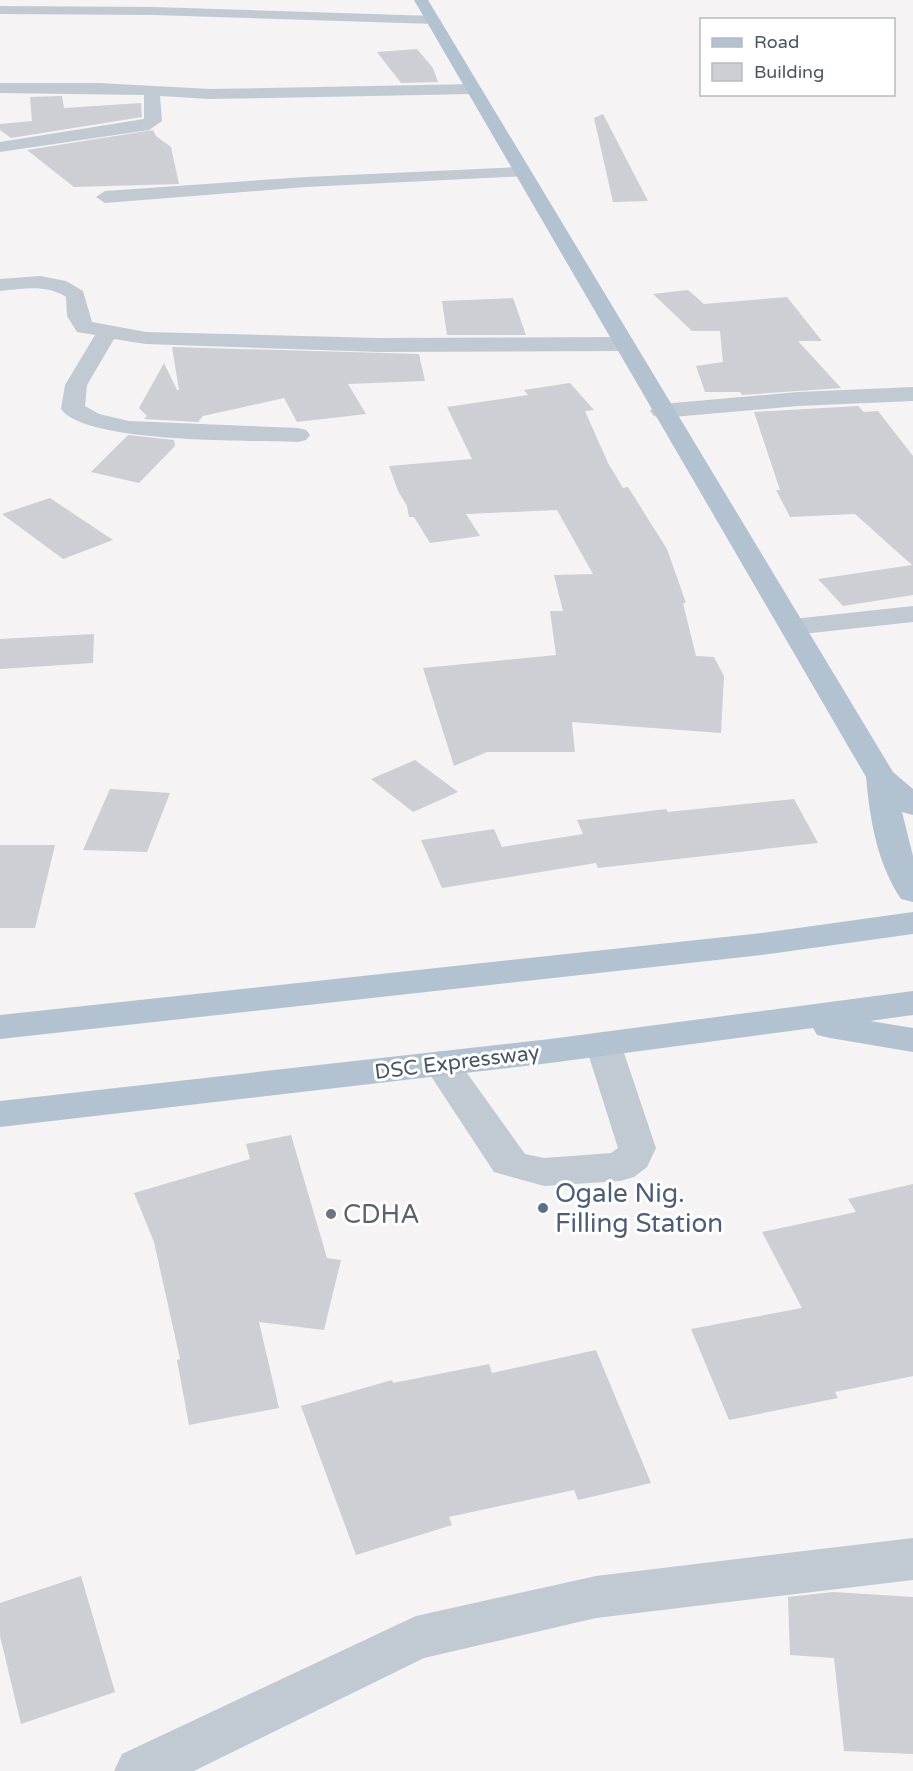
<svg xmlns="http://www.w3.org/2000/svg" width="913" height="1771" viewBox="0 0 913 1771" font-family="'Varela Round',sans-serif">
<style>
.building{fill:#cdcfd5}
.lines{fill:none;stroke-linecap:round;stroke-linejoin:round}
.minor{fill:#c1cad2;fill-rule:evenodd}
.major{fill:#b3c2d1;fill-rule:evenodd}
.service-dot{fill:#5c6f8a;stroke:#fff;stroke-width:2}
.worship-dot{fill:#6b7280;stroke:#fff;stroke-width:2}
.labels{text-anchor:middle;stroke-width:6;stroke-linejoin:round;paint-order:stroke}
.street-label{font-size:21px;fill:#4a5661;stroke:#fff}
.near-service-label{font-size:26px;fill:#4e5e75;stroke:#fff;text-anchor:start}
.near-worship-label{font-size:26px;fill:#5b616d;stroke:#fff;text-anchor:start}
</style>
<rect width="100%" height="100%" fill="#f5f3f3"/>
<path class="building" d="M 417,49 L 433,68 L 438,82 L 401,83 L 377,52 Z
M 62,96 L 64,108 L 141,103 L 142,117 L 11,138 L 0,130 L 0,124 L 32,121 L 30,97 Z
M 603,114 L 648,201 L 613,202 L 594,118 Z
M 153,130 L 156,136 L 171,147 L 179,184 L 74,187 L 27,150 Z
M 688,290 L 704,304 L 787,297 L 822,341 L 798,341 L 841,388 L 742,395 L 740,392 L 705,392 L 696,366 L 723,362 L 720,331 L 692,331 L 653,294 Z
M 513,298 L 526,335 L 447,335 L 442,301 Z
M 172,347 L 419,354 L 425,381 L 348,384 L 366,414 L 297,422 L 284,398 L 203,416 L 198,422 L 144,419 L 147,416 L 139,408 L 164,363 L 177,390 L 179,390 Z
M 570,383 L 594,410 L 585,411 L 608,463 L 623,488 L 628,487 L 667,549 L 686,603 L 683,603 L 696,656 L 714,657 L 724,676 L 721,733 L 572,722 L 575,752 L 487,752 L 454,766 L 423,668 L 556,655 L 550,611 L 563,611 L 554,575 L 593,574 L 557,510 L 466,514 L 480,536 L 430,543 L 414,517 L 409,517 L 407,506 L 398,491 L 389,466 L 472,459 L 447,407 L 528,395 L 524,390 Z
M 858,406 L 864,412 L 878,411 L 913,456 L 913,595 L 843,606 L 818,579 L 912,565 L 855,514 L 790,517 L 776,490 L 780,490 L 754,412 Z
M 128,435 L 174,440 L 175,446 L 139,483 L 91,472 Z
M 50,498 L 113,540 L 63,559 L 2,514 Z
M 94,634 L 93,663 L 0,669 L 0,639 Z
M 415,760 L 458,792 L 413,812 L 371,779 Z
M 110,789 L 170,793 L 147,852 L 83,850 Z
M 794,799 L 818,843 L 598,868 L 596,863 L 442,888 L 421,840 L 494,829 L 502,847 L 583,834 L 577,820 L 666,809 L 668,812 Z
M 0,845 L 55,845 L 35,928 L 0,928 Z
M 291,1135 L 327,1258 L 341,1260 L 324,1330 L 259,1322 L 279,1408 L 189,1425 L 177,1360 L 180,1359 L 154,1242 L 134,1193 L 250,1159 L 246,1144 Z
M 913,1184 L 913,1376 L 835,1392 L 838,1398 L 729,1420 L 691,1329 L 802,1308 L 762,1232 L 856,1212 L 848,1199 Z
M 596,1350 L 651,1483 L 578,1500 L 574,1490 L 449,1517 L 452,1525 L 356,1555 L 301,1406 L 392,1380 L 393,1383 L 489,1364 L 492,1373 Z
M 81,1576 L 115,1692 L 21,1724 L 0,1636 L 0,1603 Z
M 833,1592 L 913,1597 L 913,1754 L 844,1751 L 834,1658 L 790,1655 L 788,1597 Z"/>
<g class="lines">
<path class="minor" d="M 0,6 L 153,7 L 434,16 L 441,20 L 434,24 L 153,15 L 0,14 Z
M 0,83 L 99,83 L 210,89 L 474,84 L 482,89 L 474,94 L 210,99 L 160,96 L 162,121 L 149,130 L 0,152 L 0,142 L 144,119 L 144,95 L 0,93 Z
M 521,167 L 527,168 L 530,172 L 527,176 L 306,187 L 105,203 L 96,197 L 105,191 L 306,177 Z
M 40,276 L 66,281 L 83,291 L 92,322 L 146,332 L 379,338 L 623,337 L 631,339 L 634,344 L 631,349 L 623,351 L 379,352 L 146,344 L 114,339 L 87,385 L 85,406 L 99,414 L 129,421 L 298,428 L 306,430 L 310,435 L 306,440 L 298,442 C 253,440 86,444 61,409 L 65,385 L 95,335 L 77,332 L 67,316 L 66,297 C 46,284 22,289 0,291 L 0,279 Z
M 913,387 L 913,401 L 798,406 L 662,418 L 654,416 L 650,411 L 654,406 L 662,404 L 798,392 Z
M 913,606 L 913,622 L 793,635 L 783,633 L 779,627 L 783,621 L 793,619 Z
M 603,1032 L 616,1035 L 621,1044 L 656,1148 L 647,1167 L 634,1177 L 620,1181 L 544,1186 L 494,1172 L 423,1064 L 428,1055 L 441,1051 L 454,1055 L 525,1154 L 544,1158 L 611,1153 L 618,1148 L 585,1044 L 590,1035 Z
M 913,1538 L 913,1580 L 596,1618 L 424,1658 L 194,1771 L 114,1771 L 122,1754 L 416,1616 L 596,1576 Z"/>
<path class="major" d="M 414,0 L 428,0 L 893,772 L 913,789 L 913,815 L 902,812 L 913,856 L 913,902 L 901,899 C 877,863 870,820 866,777 Z
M 913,912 L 913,934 L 762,955 L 0,1039 L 0,1015 L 762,933 Z
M 913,991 L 913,1015 L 870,1021 L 913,1028 L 913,1052 L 830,1038 L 817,1035 L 813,1028 L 550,1063 L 0,1127 L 0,1101 L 550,1039 Z"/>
</g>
<circle class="service-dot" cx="543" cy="1208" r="6"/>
<circle class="worship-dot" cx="331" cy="1214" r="6"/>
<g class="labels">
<g class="street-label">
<text transform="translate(457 1062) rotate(-7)" y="7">DSC Expressway</text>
</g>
<g class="near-service-label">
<text x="555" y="1202">Ogale Nig.<tspan x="555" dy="30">Filling Station</tspan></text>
</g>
<g class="near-worship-label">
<text x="343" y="1223">CDHA</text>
</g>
</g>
<rect x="700" y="18" width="195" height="78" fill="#ffffff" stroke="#b7bbc0" stroke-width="1.5"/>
<rect x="712" y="38" width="30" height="9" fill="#b3c2d1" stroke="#b7bbc0" stroke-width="1.5"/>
<text x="754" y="48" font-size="18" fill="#4a5661">Road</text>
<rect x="712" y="63" width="30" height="18" fill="#cdcfd5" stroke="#b7bbc0" stroke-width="1.5"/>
<text x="754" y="78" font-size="18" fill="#4a5661">Building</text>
</svg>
